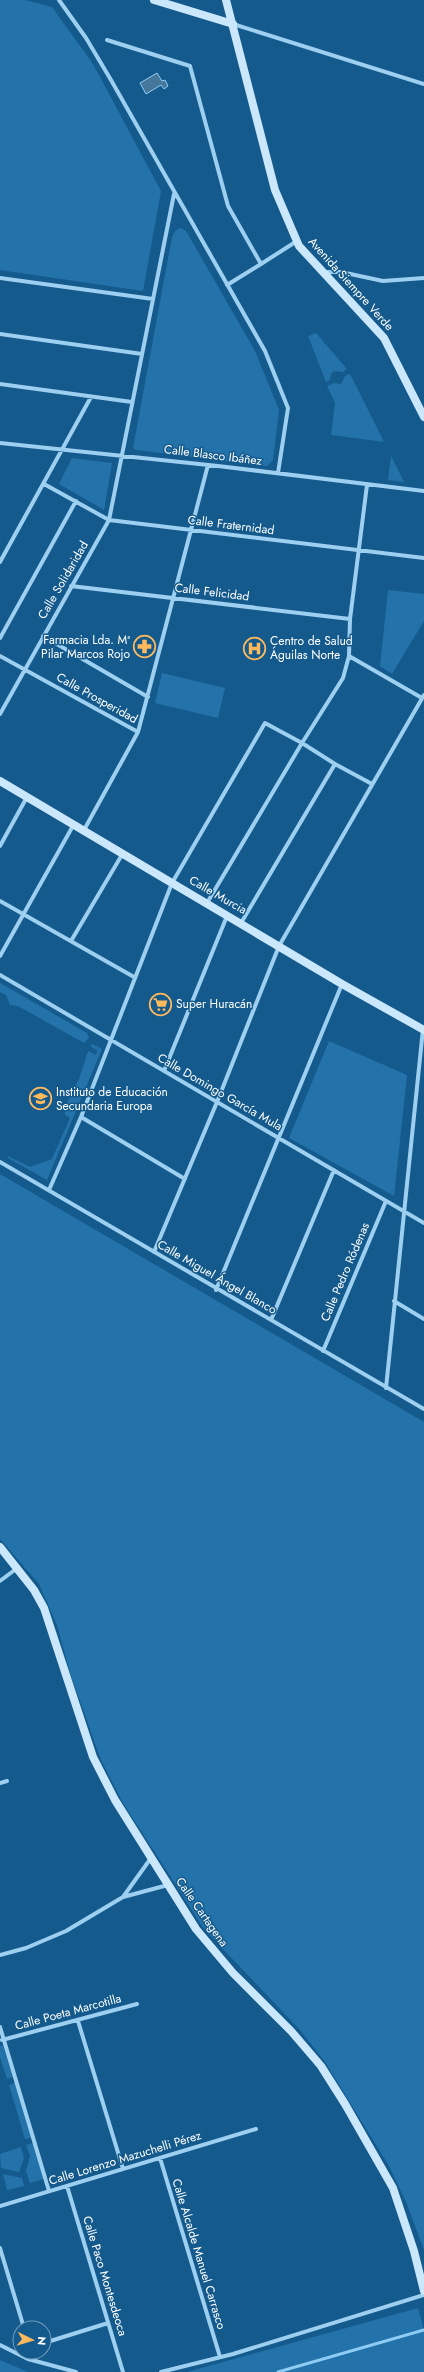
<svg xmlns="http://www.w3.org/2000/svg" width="424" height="2372" viewBox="0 0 424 2372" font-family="Jost,sans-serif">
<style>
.green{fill:#2373aa}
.water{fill:#45779c;stroke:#8fccf4}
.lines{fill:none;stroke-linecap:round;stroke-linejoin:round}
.stream{stroke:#8fccf4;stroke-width:3}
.street{stroke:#9dcff0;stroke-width:4}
.secondary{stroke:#cbe7fb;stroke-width:8}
.labels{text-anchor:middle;stroke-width:3;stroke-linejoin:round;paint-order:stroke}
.street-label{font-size:12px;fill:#fff;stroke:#145a8d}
.poi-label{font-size:12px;fill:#fff;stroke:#145a8d;text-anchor:start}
</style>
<rect width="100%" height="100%" fill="#145a8d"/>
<path class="green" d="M 0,0 L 25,0 L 52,7 L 93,64 L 161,191 L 143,291 L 0,270 Z
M 181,228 L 186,231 L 255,351 L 279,410 L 273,460 L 267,466 L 136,450 L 133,448 L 172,237 L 176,230 Z
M 316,333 L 347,369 L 343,372 L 334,371 L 331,374 L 330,380 L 326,382 L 308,336 Z
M 350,374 L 384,442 L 331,435 L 335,403 L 327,386 L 334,383 L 341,384 L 345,376 Z
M 391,456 L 404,482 L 388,480 Z
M 72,458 L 112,463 L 104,510 L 59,484 Z
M 388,590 L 424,594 L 424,621 L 392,674 L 380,666 Z
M 162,673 L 225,688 L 218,718 L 155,703 Z
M 0,983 L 87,1033 L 89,1038 L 84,1043 L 18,1006 L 10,1005 L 6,995 L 0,992 Z
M 329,1041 L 407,1075 L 394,1196 L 289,1138 Z
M 92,1044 L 102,1049 L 47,1180 L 8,1158 L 8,1156 L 30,1167 L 52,1159 L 70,1118 L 65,1115 L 65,1107 L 79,1079 L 87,1054 L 89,1051 L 95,1055 L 97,1053 L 97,1050 L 91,1047 Z
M 0,1174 L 424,1422 L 424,2250 L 406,2202 L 389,2166 L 325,2062 L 300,2030 L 204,1929 L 123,1803 L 101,1760 L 70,1673 L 57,1625 L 39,1584 L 0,1539 Z
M 3,2045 L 13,2077 L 7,2079 L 0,2057 L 0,2046 Z
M 15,2083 L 31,2138 L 25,2139 L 9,2085 Z
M 33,2143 L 44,2179 L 30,2183 L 26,2171 L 30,2156 L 26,2145 Z
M 21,2147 L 24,2158 L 19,2172 L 1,2168 L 0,2154 Z
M 3,2174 L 22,2178 L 24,2186 L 7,2190 Z
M 418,2308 L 424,2330 L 424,2372 L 187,2372 Z
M 0,2360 L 28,2372 L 0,2372 Z"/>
<path class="water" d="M 157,73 L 162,81 L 165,80 L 168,86 L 164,89 L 161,85 L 146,94 L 140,83 Z"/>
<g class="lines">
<path class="stream" d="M 278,2372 L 424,2330"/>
<path class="street" d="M 59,0 L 86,38 L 111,80 L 265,351 L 288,408 L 278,473
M 233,24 L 424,84
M 107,40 L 190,66 L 228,206 L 261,264 L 227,285
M 261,264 L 297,241
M 323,272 L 341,272 L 383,281 L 424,278
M 0,278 L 153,299
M 0,334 L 142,354
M 0,384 L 132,402
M 0,443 L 218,466 L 424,491
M 44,484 L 109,520 L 424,558
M 0,562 L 91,397
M 71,586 L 350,619
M 43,636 L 148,697
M 0,638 L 76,501
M 0,656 L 138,732
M 349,656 L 422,698
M 0,714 L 109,520 L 174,194
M 335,764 L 372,784
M 84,830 L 138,732 L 208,465
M 0,846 L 27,797
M 0,901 L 134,977
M 207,903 L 302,743 L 335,764 L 241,923
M 71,941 L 123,853
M 0,956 L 74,824
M 0,975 L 424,1223
M 164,1071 L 227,916
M 81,1117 L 185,1179
M 0,1162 L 424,1409
M 49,1190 L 81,1117 L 172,883 L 265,723 L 302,743 L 343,678 L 349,656 L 350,619 L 367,485
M 154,1252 L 217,1102 L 279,946 L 424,695
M 216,1290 L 342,984
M 394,1301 L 424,1319
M 271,1320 L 334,1170
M 323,1351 L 386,1201
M 386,1388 L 423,1029
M 0,1581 L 16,1569
M 0,1783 L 7,1781
M 123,1897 L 151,1858
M 0,1955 L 26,1948 L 66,1931 L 123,1897 L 168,1885
M 78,2021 L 123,2169
M 0,2027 L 49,2191
M 2,2040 L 137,2004
M 160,2158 L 220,2357
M 67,2186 L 123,2372
M 0,2206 L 256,2129
M 0,2248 L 24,2328
M 44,2343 L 108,2323
M 0,2345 L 28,2359 L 76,2372
M 28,2359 L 29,2352
M 161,2372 L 233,2354 L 424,2295"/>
<path class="secondary" d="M 154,0 L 233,24
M 226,0 L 275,190 L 299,246 L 384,338 L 424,417
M 0,781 L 342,984 L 424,1030
M 0,1547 L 34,1590 L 44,1608 L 93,1757 L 115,1800 L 196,1929 L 233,1973 L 291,2031 L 321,2066 L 345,2104 L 393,2188 L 414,2251 L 424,2291"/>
</g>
<defs>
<symbol id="pharmacy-ring" viewBox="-11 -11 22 22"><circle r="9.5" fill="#145a8d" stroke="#ffb95d" stroke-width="1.5"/><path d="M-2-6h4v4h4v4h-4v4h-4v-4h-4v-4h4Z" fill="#ffb95d"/></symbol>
<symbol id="hospital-ring" viewBox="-11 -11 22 22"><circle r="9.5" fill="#145a8d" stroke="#ffb95d" stroke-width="1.5"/><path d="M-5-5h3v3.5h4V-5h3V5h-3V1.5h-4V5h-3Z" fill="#ffb95d"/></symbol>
<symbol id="supermarket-ring" viewBox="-11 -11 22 22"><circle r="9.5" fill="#145a8d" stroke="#ffb95d" stroke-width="1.5"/><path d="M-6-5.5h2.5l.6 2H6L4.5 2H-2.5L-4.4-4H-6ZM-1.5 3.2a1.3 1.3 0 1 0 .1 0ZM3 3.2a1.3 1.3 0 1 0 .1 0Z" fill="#ffb95d"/></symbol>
<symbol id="school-ring" viewBox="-11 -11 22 22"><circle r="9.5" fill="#145a8d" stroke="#ffb95d" stroke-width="1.5"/><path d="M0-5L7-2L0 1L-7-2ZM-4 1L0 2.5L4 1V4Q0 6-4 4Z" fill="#ffb95d"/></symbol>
</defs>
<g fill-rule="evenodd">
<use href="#pharmacy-ring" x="132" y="634" width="25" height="25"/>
<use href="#hospital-ring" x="242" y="636" width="25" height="25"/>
<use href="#supermarket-ring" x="148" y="992" width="25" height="25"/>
<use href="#school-ring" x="28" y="1086" width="25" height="25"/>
</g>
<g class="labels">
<g class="street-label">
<text transform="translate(351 284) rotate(48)" y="4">Avenida Siempre Verde</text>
<text transform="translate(213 455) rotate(7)" y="4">Calle Blasco Ibáñez</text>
<text transform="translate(231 525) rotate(7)" y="4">Calle Fraternidad</text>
<text transform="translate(63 580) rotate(-60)" y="4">Calle Solidaridad</text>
<text transform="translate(212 592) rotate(7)" y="4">Calle Felicidad</text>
<text transform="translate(97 698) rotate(29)" y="4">Calle Prosperidad</text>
<text transform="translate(218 895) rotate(30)" y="4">Calle Murcia</text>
<text transform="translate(220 1092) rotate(30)" y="4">Calle Domingo García Mula</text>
<text transform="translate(345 1272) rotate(-67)" y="4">Calle Pedro Ródenas</text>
<text transform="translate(217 1277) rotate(30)" y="4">Calle Miguel Ángel Blanco</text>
<text transform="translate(202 1912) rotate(55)" y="4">Calle Cartagena</text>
<text transform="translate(68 2012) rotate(-15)" y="4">Calle Poeta Marcotilla</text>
<text transform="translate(125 2158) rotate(-17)" y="4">Calle Lorenzo Mazuchelli Pérez</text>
<text transform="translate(199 2254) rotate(73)" y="4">Calle Alcalde Manuel Carrasco</text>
<text transform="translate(105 2276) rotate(73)" y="4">Calle Paco Montesdeoca</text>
</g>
<g class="poi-label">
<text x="130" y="644" text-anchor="end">Farmacia Lda. Mª<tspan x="130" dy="14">Pilar Marcos Rojo</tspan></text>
<text x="270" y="645">Centro de Salud<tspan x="270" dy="14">Águilas Norte</tspan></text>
<text x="176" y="1008">Super Huracán</text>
<text x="56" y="1096">Instituto de Educación<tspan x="56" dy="14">Secundaria Europa</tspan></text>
</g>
</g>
<g transform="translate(32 2340) rotate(95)"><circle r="19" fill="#145a8d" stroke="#729cbb"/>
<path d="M0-3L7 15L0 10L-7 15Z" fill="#ffb95d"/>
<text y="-6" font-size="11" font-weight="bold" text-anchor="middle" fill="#ffffff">N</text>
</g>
</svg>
